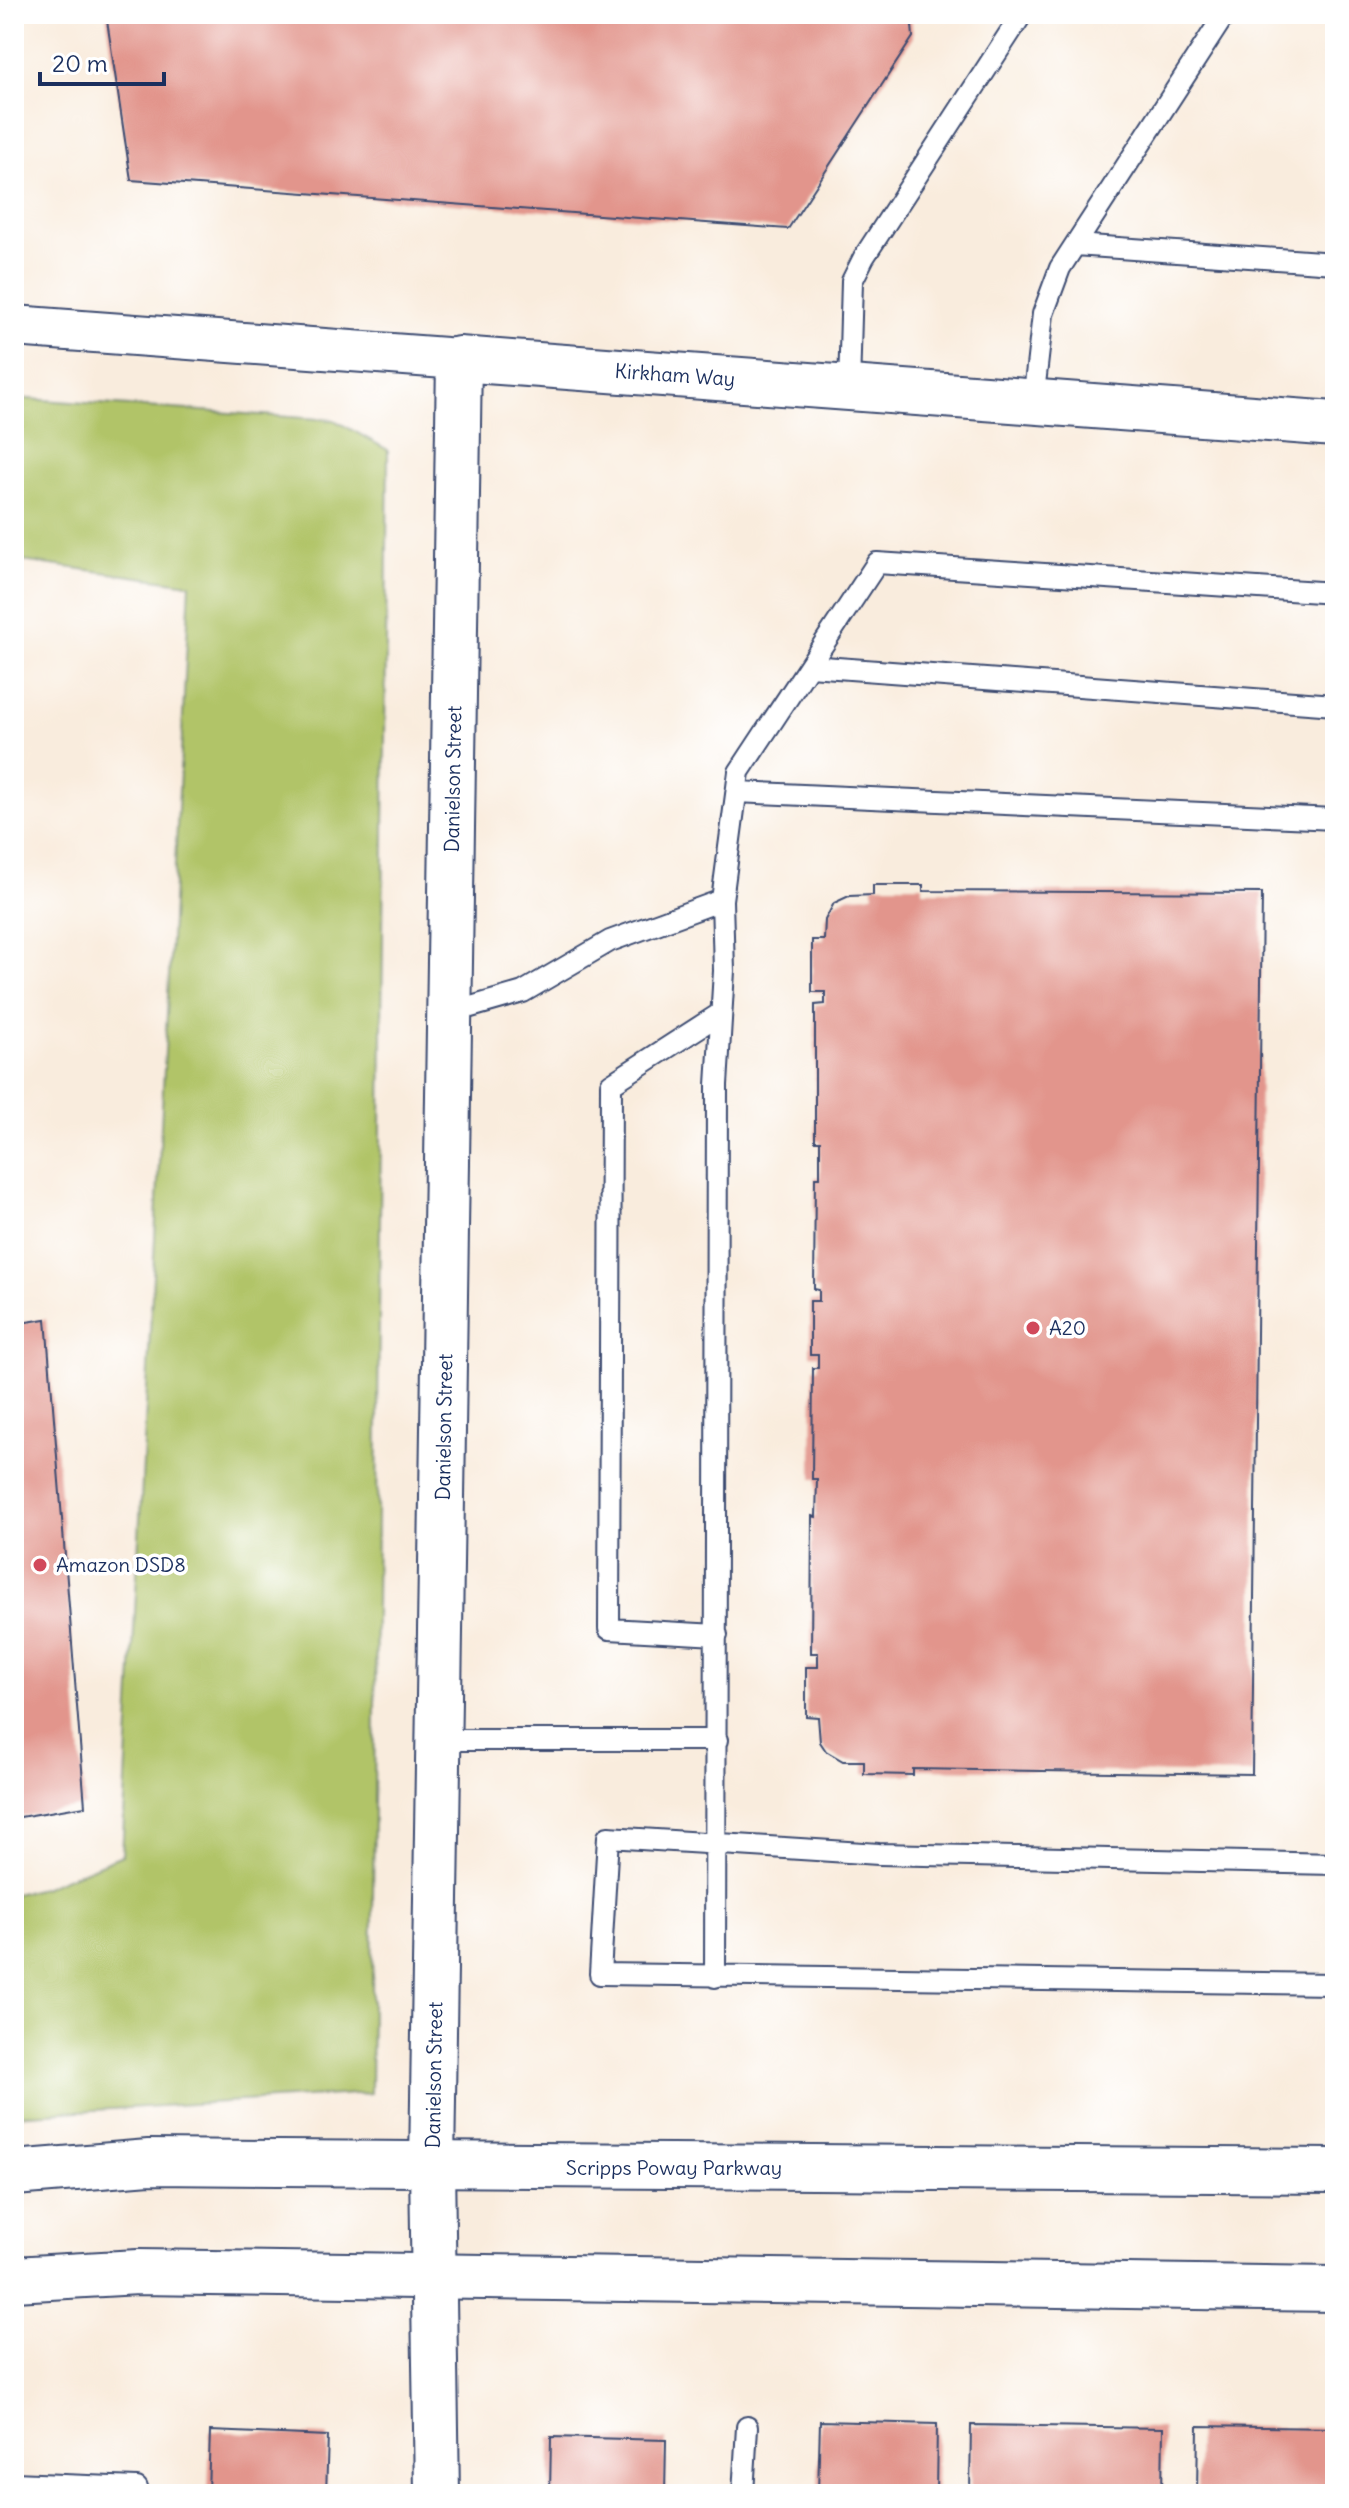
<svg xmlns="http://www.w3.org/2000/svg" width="1349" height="2508" viewBox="0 0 1349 2508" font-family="Delius,sans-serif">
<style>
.green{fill:#b1c468;stroke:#667a63;stroke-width:2}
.building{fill:#e2958c}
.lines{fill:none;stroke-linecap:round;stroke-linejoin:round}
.lane-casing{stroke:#3c4b71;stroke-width:24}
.street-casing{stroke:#3c4b71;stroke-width:44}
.secondary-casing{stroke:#3c4b71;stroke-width:48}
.primary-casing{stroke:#3c4b71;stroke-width:48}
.lane{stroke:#fff;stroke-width:20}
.street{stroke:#fff;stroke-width:40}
.secondary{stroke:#fff;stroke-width:44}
.primary{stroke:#fff;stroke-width:44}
.poi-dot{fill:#d1495b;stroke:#fff;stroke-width:3}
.labels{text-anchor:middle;stroke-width:7;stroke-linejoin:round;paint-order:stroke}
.street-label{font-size:20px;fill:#1b2f5e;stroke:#fff}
.poi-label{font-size:20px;fill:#1b2f5e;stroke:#fff;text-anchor:start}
</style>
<rect width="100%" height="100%" fill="#fff"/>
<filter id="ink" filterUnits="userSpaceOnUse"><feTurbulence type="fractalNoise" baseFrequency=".0125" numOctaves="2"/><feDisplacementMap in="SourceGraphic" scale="16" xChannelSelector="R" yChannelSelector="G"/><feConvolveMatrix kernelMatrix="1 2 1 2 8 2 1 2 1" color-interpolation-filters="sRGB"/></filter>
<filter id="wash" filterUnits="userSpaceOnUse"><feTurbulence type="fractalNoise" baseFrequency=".006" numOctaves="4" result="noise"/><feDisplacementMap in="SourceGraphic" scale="32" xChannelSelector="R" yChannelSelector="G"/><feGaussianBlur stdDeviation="1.8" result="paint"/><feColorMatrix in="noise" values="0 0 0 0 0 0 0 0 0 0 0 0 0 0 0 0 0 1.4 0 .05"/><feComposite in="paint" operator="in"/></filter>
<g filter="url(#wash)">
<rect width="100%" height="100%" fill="#f9ecdd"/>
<path class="green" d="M 14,398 L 334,420 L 388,450 L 371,2093 L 14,2115 L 14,1894 L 42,1888 L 122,1855 L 190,584 L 14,560 Z"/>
<g id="blocks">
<path class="building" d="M 106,14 L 911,14 L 913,37 L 788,229 L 131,180 Z
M 873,885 L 923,885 L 923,891 L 1262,893 L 1252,1774 L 913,1769 L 913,1775 L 864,1774 L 864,1761 L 843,1761 L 826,1751 L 820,1742 L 818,1717 L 806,1716 L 806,1667 L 818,1667 L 818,1653 L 811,1653 L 812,1516 L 816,1517 L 817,1479 L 812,1479 L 813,1368 L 818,1368 L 818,1355 L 810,1355 L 810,1301 L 819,1301 L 819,1290 L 814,1289 L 815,1177 L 820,1177 L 820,1141 L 815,1141 L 815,1005 L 825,1004 L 825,992 L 812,992 L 812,940 L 824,940 L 825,920 L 834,903 L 849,896 L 873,895 Z
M 46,1319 L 85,1806 L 14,1818 L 14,1324 Z
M 820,2421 L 937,2424 L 936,2494 L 818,2494 Z
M 971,2425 L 1163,2428 L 1162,2494 L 970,2494 Z
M 1198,2426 L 1335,2428 L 1335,2494 L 1197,2494 Z
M 210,2431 L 328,2436 L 326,2494 L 208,2494 Z
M 551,2437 L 666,2440 L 665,2494 L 550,2494 Z"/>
</g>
</g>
<g filter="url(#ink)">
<use href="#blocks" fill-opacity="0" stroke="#3c4b71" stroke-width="2"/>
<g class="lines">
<defs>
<path id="lane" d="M 1075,245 L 1335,263
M 849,388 L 852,281 L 864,257 L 1022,14
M 1033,402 L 1043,314 L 1060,268 L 1225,14
M 810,666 L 1335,705
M 737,792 L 1335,819
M 722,900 L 739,772 L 877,563 L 1335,593
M 450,1013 L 523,992 L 610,941 L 722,900 L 724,971 L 717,1085 L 715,1977
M 717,1635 L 609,1629 L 611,1084 L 721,1013
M 439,1740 L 717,1740
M 1335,1864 L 879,1854 L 608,1837 L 600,1974 L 1335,1984
M 14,2483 L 137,2488 L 138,2494
M 743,2494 L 747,2427"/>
<path id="street" d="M 14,326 L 459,359"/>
<path id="secondary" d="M 437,2494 L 432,2166 L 459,359 L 1335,424"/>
<path id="primary" d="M 14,2173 L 149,2162 L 1335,2171
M 14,2279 L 138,2272 L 1335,2289"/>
</defs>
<use href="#lane" class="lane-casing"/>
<use href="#street" class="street-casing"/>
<use href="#secondary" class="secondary-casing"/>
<use href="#primary" class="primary-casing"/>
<use href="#lane" class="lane"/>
<use href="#street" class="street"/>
<use href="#secondary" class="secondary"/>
<use href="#primary" class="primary"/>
</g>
</g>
<g class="poi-dot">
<circle cx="1033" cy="1328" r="8"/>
<circle cx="40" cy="1565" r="8"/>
</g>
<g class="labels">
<g class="street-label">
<text transform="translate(675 375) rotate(4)" y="7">Kirkham Way</text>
<text transform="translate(453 779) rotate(-89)" y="7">Danielson Street</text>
<text transform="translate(444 1427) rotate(-89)" y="7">Danielson Street</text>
<text transform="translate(434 2075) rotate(-89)" y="7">Danielson Street</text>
<text x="674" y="2175">Scripps Poway Parkway</text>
</g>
<g class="poi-label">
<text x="1049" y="1335">A20</text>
<text x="56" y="1572">Amazon DSD8</text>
</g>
</g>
<rect width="1349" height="2508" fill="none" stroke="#fff" stroke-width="48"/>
<path d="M40 72v12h124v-12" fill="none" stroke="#1b2f5e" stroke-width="4"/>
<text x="52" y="72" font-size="24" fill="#1b2f5e" stroke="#ffffff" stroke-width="6" paint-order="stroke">20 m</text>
</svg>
